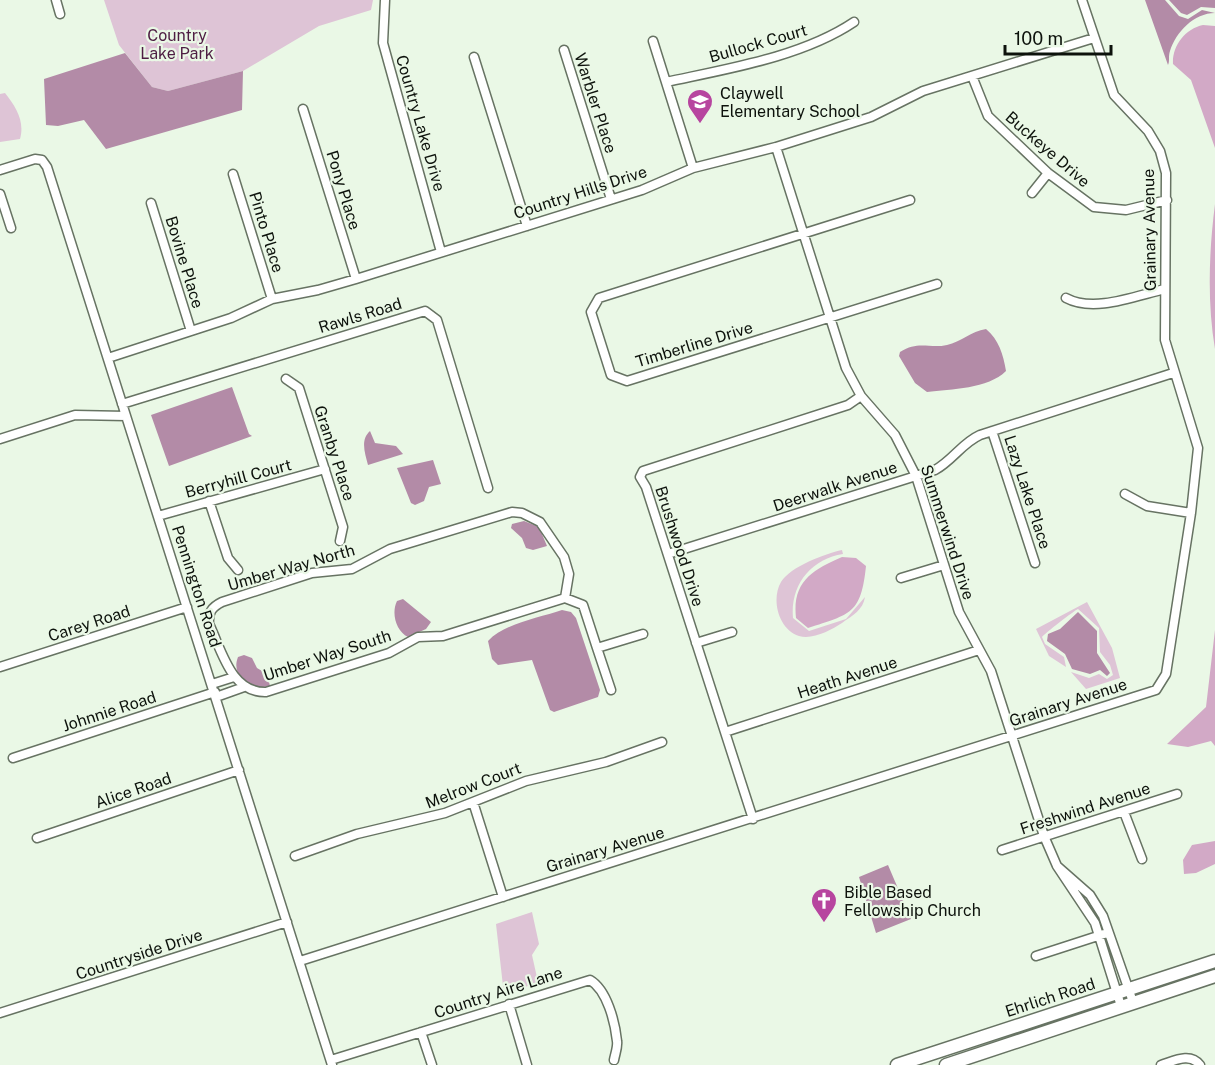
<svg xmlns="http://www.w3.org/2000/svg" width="1215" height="1065" viewBox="0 0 1215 1065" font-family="'Public Sans',sans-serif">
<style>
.green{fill:#dec4d6}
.forest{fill:#d2a9c6}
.water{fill:#b38ba7}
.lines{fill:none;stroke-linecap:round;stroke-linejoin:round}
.street-casing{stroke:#677363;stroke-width:11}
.secondary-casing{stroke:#677363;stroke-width:15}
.street{stroke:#fff;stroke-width:8}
.secondary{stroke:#fff;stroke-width:12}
.labels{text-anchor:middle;stroke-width:4.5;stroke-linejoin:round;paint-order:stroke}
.park-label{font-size:16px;fill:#4e1d43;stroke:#eaf8e6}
.street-label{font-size:16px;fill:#0d120c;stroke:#eaf8e6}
.poi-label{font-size:16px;fill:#0d120c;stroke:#eaf8e6;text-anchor:start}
</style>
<rect width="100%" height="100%" fill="#eaf8e6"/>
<path class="green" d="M 104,0 L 373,0 L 371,10 L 319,26 L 243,71 L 168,91 L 152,87 L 119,45 Z
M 5,93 C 16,107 25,121 20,139 L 0,142 L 0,94 Z
M 842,550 L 843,554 C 811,559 790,585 793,618 L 809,631 L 846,619 L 865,597 C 863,610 853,615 842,623 C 831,630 813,640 799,636 C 778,629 771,599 781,582 C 791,566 825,554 842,550 Z
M 1087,602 L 1112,648 L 1120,678 L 1086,689 L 1071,672 L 1089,678 L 1099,674 L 1107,679 L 1113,675 L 1110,665 L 1100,652 L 1099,628 L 1078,609 C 1075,610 1044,634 1042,637 L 1045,644 L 1064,657 L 1066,667 L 1049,656 L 1036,629 Z
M 532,912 L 539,944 L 532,955 L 538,982 L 504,995 L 496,924 Z"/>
<path class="forest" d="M 1203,25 L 1215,26 L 1215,148 L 1191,80 L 1173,64 C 1172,46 1185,29 1203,25 Z
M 1215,204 L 1215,349 C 1207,302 1209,251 1215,204 Z
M 842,557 L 856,558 L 866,566 C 861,614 851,614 808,628 L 796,618 C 792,582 812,570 842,557 Z
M 1215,630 L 1215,746 L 1211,741 L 1188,747 L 1167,744 L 1206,707 Z
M 1215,841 L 1215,864 L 1196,873 L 1184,874 L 1183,860 L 1192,845 Z"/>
<path class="water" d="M 1145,0 L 1165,0 L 1179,16 L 1188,19 L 1202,10 L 1215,13 C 1194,13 1176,32 1170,51 C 1168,57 1170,60 1168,65 Z
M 1169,0 L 1215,0 L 1215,8 L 1201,7 L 1187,15 L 1181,13 Z
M 125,53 L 152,87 L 168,91 L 243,71 L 242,110 L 106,149 L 84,120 L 58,126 L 46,125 L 44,79 Z
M 986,329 C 999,340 1003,354 1006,371 C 988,389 951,389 927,392 L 915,383 L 899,356 L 900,352 C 919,340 929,349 947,345 C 961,342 971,331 986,329 Z
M 232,387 L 249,434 L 252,436 L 169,466 L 151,415 Z
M 370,431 L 375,443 L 396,446 L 403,454 L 368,465 C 365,453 360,440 370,431 Z
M 433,460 L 441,484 L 429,487 L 424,501 L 415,505 L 411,503 L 397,468 Z
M 524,521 L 539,527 L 547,546 L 533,550 L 526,548 L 522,538 L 511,528 L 512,524 Z
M 403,599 L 431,622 L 426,629 L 408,637 C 396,631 391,613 397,601 Z
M 562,610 L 571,612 L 576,618 L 600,690 L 598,697 L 554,712 L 550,710 L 532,660 L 498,665 L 492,659 L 488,641 C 505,623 539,618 562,610 Z
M 1078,612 L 1097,631 L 1097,653 L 1110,673 L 1107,676 L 1100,670 L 1090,674 L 1072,669 L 1065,654 L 1047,641 L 1048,634 L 1060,629 Z
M 244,655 L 252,658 L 257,668 L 267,674 L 270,686 C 252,691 230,677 238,657 Z
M 888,865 L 911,919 L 876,933 L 859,877 Z"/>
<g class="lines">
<defs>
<path id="street" d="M 56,0 L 60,14
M 385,0 L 383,43 L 441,252
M 653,41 L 693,168
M 564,50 L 611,199
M 474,57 L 527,226
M 972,76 L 988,116 L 1048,173 L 1094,207 L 1126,210 L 1167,200
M 666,82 C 726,69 802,57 854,22
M 303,109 L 356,279
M 776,147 L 846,368 L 861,396 L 895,435 L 916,476 L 959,612 L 991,671 L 1044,836 L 1057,866
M 0,170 L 35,159 L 42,160 L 47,167 L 332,1065
M 233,174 L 272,299
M 1032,193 L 1048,173
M 0,194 L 11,228
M 910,200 L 599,298 L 591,312 L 611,375 L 627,381 L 937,284
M 151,203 L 191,331
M 1066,298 C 1094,313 1135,296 1165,289
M 108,358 L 231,318 L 272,299 L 318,290 L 356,279 L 642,190 L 693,168 L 776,147 L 871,117 L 923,91 L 1094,38
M 286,379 L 299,388 L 343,527 L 340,541
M 122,404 L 425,311 L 437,320 L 488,488
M 992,431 L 1035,563
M 0,439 L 75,415 L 126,416
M 1125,494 L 1147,506 L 1191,513
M 209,501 L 228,558 L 238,570
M 158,516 L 325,469
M 668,554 L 935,470 C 953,460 962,443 980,435 L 1173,373
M 901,578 L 944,565
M 565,598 L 569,574 L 564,557 L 540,522 L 522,513 L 512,512 L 390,549 L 352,569 L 312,573 L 222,602 C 212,607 208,612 209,624 C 222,651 231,693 266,692 L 389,653 L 418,637 L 443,636 L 565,598 L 583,605 L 597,648
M 696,643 L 732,632
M 0,667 L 187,607
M 212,684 L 234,677
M 611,690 L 597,648 L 643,634
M 216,697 L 244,687
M 725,732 L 979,650
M 13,758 L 215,692
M 473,802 L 503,897
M 1124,812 L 1142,859
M 753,819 L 646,487 L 640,477 L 643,471 L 848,405 L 861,396
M 37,838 L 239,770
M 1002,850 L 1177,794
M 295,856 L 357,834 L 445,813 L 526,781 L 606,762 L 662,742
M 1036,956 L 1104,934
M 300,961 L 1156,690 L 1166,674 L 1191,513 L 1198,448 L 1165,340 L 1166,173 L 1160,151 L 1148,131 L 1114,95 L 1082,0
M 509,1004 L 527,1065
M 1121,1006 L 1095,923 L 1057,866 L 1090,895 L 1103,916 L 1133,1002
M 0,1013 L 287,922
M 421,1032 L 432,1065
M 331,1060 L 590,980 C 607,990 615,1022 617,1041 C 618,1047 615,1054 614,1060
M 1161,1065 C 1174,1061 1190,1052 1200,1065"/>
<path id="secondary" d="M 897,1065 L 1215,961
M 946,1065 L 1215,976"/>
</defs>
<use href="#street" class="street-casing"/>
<use href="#secondary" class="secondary-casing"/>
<use href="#street" class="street"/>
<use href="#secondary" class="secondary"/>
</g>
<defs>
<symbol id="school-pin" viewBox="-11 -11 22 30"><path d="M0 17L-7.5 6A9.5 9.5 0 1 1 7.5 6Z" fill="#b7459f" stroke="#eaf8e6"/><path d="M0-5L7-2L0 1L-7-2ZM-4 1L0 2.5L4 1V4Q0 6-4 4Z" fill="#fff"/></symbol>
<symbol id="church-pin" viewBox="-11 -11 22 30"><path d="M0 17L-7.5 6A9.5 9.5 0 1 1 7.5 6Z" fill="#b7459f" stroke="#eaf8e6"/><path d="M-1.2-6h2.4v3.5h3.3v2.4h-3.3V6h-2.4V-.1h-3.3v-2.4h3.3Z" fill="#fff"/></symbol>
</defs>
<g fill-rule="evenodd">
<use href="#school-pin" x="685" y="87" width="30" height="40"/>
<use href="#church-pin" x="809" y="886" width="30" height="40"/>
</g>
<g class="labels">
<g class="park-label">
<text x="177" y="41">Country<tspan x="177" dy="18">Lake Park</tspan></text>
</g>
<g class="street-label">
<text transform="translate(758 43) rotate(-16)" y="6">Bullock Court</text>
<text transform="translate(596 103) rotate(72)" y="6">Warbler Place</text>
<text transform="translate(421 123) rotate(74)" y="6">Country Lake Drive</text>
<text transform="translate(1048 149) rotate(41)" y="6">Buckeye Drive</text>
<text transform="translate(344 190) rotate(73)" y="6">Pony Place</text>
<text transform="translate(580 192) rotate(-18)" y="6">Country Hills Drive</text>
<text transform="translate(1149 230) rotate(-91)" y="6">Grainary Avenue</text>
<text transform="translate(267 232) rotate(73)" y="6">Pinto Place</text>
<text transform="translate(185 262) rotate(73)" y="6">Bovine Place</text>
<text transform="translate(360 315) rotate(-17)" y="6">Rawls Road</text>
<text transform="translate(694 344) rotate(-17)" y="6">Timberline Drive</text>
<text transform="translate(335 453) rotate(72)" y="6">Granby Place</text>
<text transform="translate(238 478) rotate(-15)" y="6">Berryhill Court</text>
<text transform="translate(835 486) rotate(-18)" y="6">Deerwalk Avenue</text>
<text transform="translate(1028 492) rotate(72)" y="6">Lazy Lake Place</text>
<text transform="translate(948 532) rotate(72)" y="6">Summerwind Drive</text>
<text transform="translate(680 546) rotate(72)" y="6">Brushwood Drive</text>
<text transform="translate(291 567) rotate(-16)" y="6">Umber Way North</text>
<text transform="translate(197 586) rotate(72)" y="6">Pennington Road</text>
<text transform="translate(89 623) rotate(-18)" y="6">Carey Road</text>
<text transform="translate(327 655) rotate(-18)" y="6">Umber Way South</text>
<text transform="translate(847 677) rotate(-18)" y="6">Heath Avenue</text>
<text transform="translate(1068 702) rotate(-18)" y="6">Grainary Avenue</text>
<text transform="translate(109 711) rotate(-18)" y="6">Johnnie Road</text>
<text transform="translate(473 785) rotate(-21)" y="6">Melrow Court</text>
<text transform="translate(133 790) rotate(-19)" y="6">Alice Road</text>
<text transform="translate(1085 808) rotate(-18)" y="6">Freshwind Avenue</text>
<text transform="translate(605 849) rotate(-17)" y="6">Grainary Avenue</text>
<text transform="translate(139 954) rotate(-18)" y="6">Countryside Drive</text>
<text transform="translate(498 992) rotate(-18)" y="6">Country Aire Lane</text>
<text transform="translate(1050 997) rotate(-18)" y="6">Ehrlich Road</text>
</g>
<g class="poi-label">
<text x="720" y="99">Claywell<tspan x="720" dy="18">Elementary School</tspan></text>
<text x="844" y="898">Bible Based<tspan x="844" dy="18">Fellowship Church</tspan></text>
</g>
</g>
<path d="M1005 45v9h106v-9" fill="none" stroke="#0d120c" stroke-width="3"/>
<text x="1014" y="45" font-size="18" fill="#0d120c" stroke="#eaf8e6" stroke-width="4.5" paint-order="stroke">100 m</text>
</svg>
